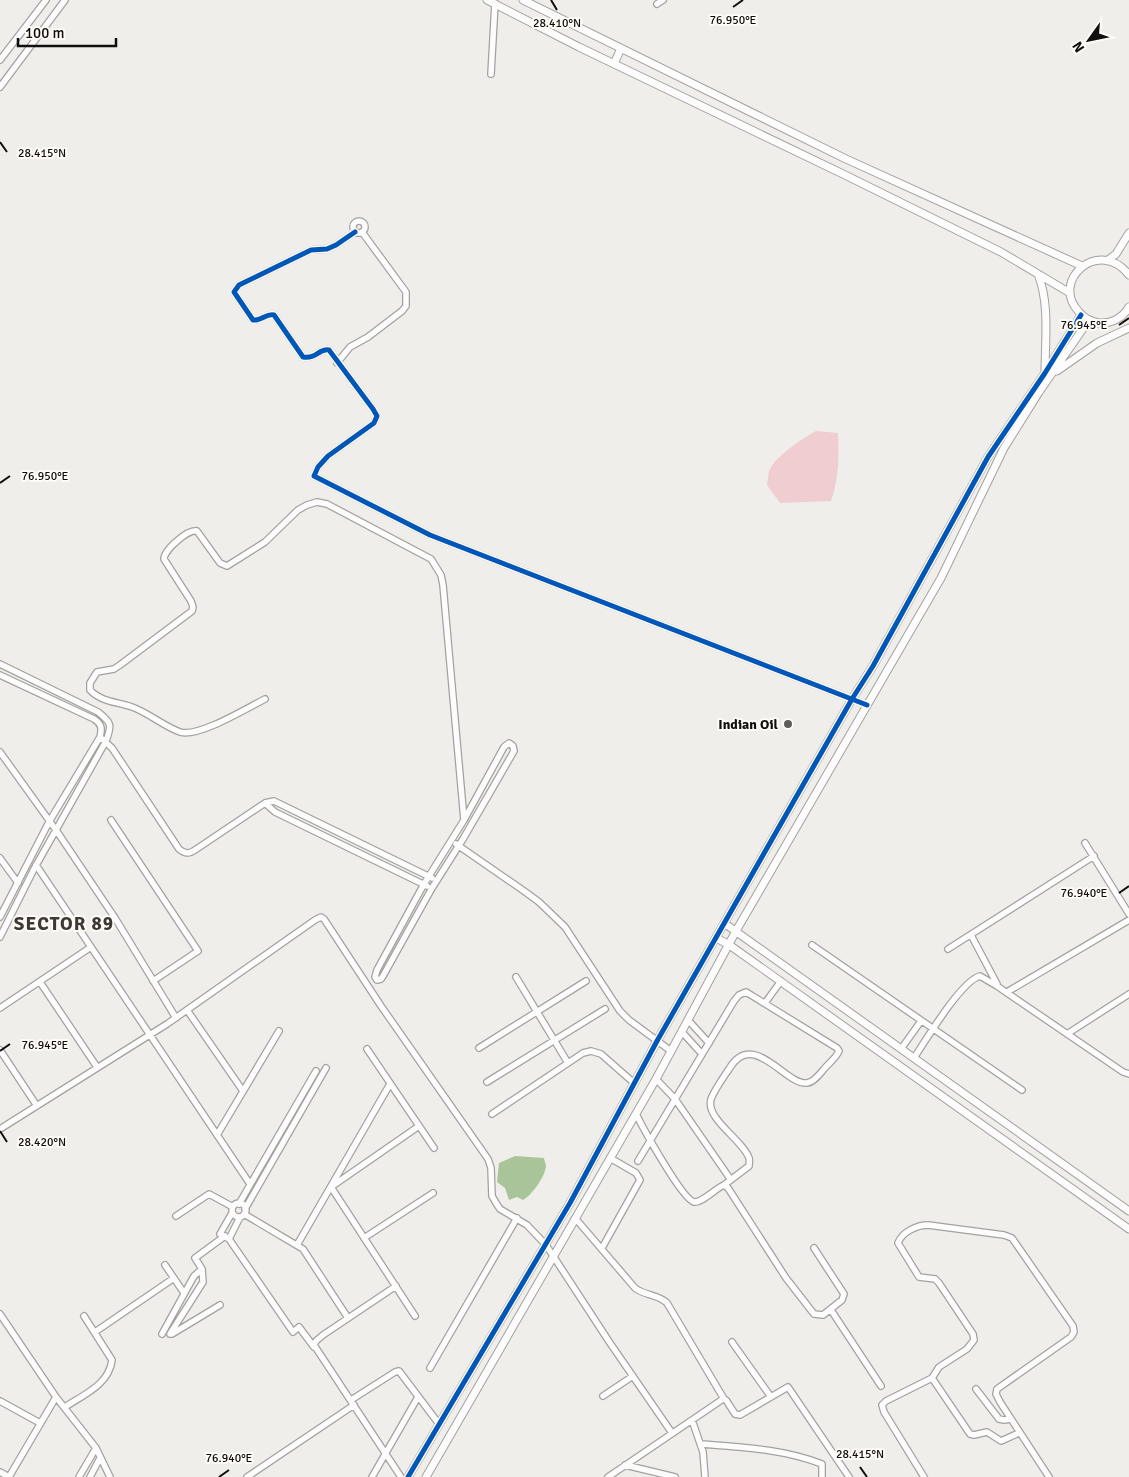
<svg xmlns="http://www.w3.org/2000/svg" width="1129" height="1477" viewBox="0 0 1129 1477" font-family="Signika,sans-serif">
<style>
.green{fill:#efcdd1}
.water{fill:#aac49a}
.lines{fill:none;stroke-linecap:round;stroke-linejoin:round}
.minor-casing{stroke:#a3a29f;stroke-width:8}
.tertiary-casing{stroke:#a3a29f;stroke-width:9}
.minor{stroke:#fdfcfc;stroke-width:5.5}
.tertiary{stroke:#fdfcfc;stroke-width:7}
.cycleway-casing{stroke:#fffbf7;stroke-width:8}
.cycleway{stroke:#0057b8;stroke-width:5}
.ticks{fill:none;stroke:#100f0d;stroke-width:2}
.poi-dot{fill:#5e5d5b;stroke:#fffbf7;stroke-width:2}
.labels{text-anchor:middle;stroke-width:4;stroke-linejoin:round;paint-order:stroke}
.poi-label{font-size:14px;font-weight:bold;fill:#100f0d;stroke:#fffbf7;text-anchor:end}
.district-label{font-size:19px;font-weight:bold;letter-spacing:1px;fill:#3d3a36;stroke:#fffbf7}
.ticks-label{font-size:12px;text-anchor:middle;fill:#100f0d;stroke:#fffbf7;stroke-width:4;stroke-linejoin:round;paint-order:stroke}
</style>
<rect width="100%" height="100%" fill="#f0eeeb"/>
<path class="green" d="M 816,431 L 838,433 C 839,457 839,478 831,501 L 780,503 L 767,485 C 768,480 768,473 770,469 C 778,454 802,439 816,431 Z"/>
<path class="water" d="M 515,1156 L 544,1158 C 544,1161 546,1163 546,1166 C 545,1177 532,1195 523,1200 L 517,1197 L 509,1200 L 505,1188 L 497,1182 L 499,1163 Z"/>
<g class="lines">
<defs>
<path id="minor" d="M 657,4 L 663,0
M 0,60 L 46,0
M 491,74 L 495,3
M 0,87 L 65,0
M353 227a6 6 0 1 1 12 0a6 6 0 1 1-12 0Z
M 355,232 L 336,245 L 327,249 L 311,250 L 239,285 L 234,292 L 253,320 C 262,321 266,313 274,315 L 303,357 C 317,359 319,348 329,350 L 373,409 L 377,416 L 374,423 L 328,456 L 318,467 L 314,476 L 430,535 L 867,705
M 337,363 L 350,347 L 368,337 L 402,311 L 406,306 L 406,292 L 362,232
M 0,664 L 98,712 C 112,723 112,725 106,741 L 34,869 L 0,937
M 0,675 L 94,719 C 102,724 102,729 100,737 L 49,822 L 0,917
M 265,699 C 247,708 198,738 180,732 C 163,726 149,713 132,707 C 118,702 101,702 90,690 L 90,683 L 97,672 L 114,669 L 120,665 L 192,611 L 193,607 L 191,601 L 164,559 C 164,550 188,529 197,531 L 220,563 L 227,566 L 265,542 L 298,510 L 307,505 L 317,502 L 327,504 L 431,559 L 441,575 L 443,585 L 464,820
M 100,737 L 112,748 L 179,849 C 185,854 189,854 195,850 L 265,803 L 274,801 L 432,878
M 509,743 L 513,746 L 514,751 L 463,839 L 432,888 L 383,976 L 381,979 L 377,980 L 375,977 L 377,970 L 424,884 L 464,820 L 504,747 Z
M 0,752 L 56,830 L 115,918 L 176,1018
M 265,803 L 275,812 L 427,886
M 111,820 L 198,951 L 153,981
M 1085,843 L 1129,914
M 456,844 L 524,891 L 539,902 L 565,927 L 620,1011 L 629,1020 L 671,1051
M 0,858 L 18,883
M 36,865 L 250,1184
M 971,935 L 997,984
M 812,945 L 1022,1090
M 948,949 L 1094,856
M 516,977 L 568,1063
M 40,982 L 97,1067
M 1007,992 L 1129,920
M 765,1003 L 781,981
M 0,1008 L 91,947
M 187,1010 L 243,1091
M 688,1020 L 709,1043
M 682,1032 L 702,1054
M 1067,1034 L 1129,994
M 479,1048 L 586,981
M 367,1049 L 434,1148
M 901,1049 L 921,1021
M 0,1050 L 37,1106
M 914,1058 C 926,1040 961,981 980,976 L 997,986 L 1123,1072 L 1129,1074
M 656,1079 L 675,1099 L 731,1180
M 487,1082 L 605,1009
M 492,1114 L 583,1053 L 591,1051 L 601,1054 L 634,1083
M 636,1114 C 643,1128 682,1199 694,1202 C 702,1203 716,1188 724,1185 L 728,1188 L 786,1278 L 814,1314 L 823,1315 L 842,1300 L 844,1294 L 814,1248
M 0,1129 L 167,1024 L 315,920 L 321,917 L 324,919 L 381,1006 L 488,1159 L 491,1168 L 492,1196 L 496,1203 L 500,1209 L 527,1225 L 546,1245 L 610,1343 L 672,1433
M 217,1135 L 279,1031
M 638,1161 L 734,1001 L 739,995 L 746,992 L 837,1048 L 839,1051 C 836,1058 829,1063 824,1069 C 820,1074 814,1082 807,1083 C 786,1086 753,1028 729,1069 C 723,1078 715,1089 711,1099 C 705,1119 743,1140 749,1158 C 750,1160 749,1163 749,1166 L 724,1185
M232 1210a7 7 0 1 1 14 0a7 7 0 1 1-14 0Z
M 239,1204 L 316,1071
M 245,1209 L 326,1068
M 232,1213 L 220,1234 L 229,1239 L 293,1332 L 299,1327 L 314,1347
M 244,1214 L 303,1249 L 348,1318
M 176,1216 L 209,1194 L 233,1207
M 575,1218 L 635,1288 C 645,1296 658,1294 667,1303 L 724,1399
M 364,1238 L 433,1193
M 229,1239 L 240,1217
M 297,1245 L 390,1084
M 602,1248 L 640,1180 L 636,1173 L 610,1158
M 165,1265 L 184,1293
M 396,1286 L 323,1335 L 316,1341 L 314,1345 L 401,1477
M 220,1305 L 172,1334 L 170,1334 L 203,1282 L 202,1269 L 195,1258 L 225,1236
M 831,1310 L 881,1386
M 0,1314 L 56,1397 L 96,1448 L 110,1477
M 415,1316 L 331,1187 L 419,1126
M 95,1332 L 174,1278
M 162,1334 L 194,1276 L 202,1269
M 732,1342 L 771,1397
M 430,1368 L 517,1218
M 932,1378 L 970,1434 L 974,1435 L 987,1432 L 1001,1441 L 1019,1433
M 976,1389 L 999,1419 L 1004,1420 L 1011,1419
M 603,1396 L 633,1376
M 351,1400 L 395,1372 L 399,1371 L 439,1424
M 0,1401 L 40,1423
M 65,1407 C 83,1395 109,1385 112,1360 L 84,1316
M 692,1420 L 703,1452 L 705,1477
M 701,1444 C 741,1447 784,1449 822,1464 L 822,1477
M 625,1465 L 675,1477
M 0,1472 L 9,1477
M 9,1477 L 56,1397
M 79,1477 L 96,1448
M 90,1477 L 100,1458
M 247,1477 L 354,1405
M 372,1477 L 418,1397
M 608,1477 L 723,1399 L 726,1400 L 735,1414 L 740,1415 L 788,1387 L 849,1477
M 924,1477 L 884,1412 L 882,1405 L 886,1401 L 932,1378 L 939,1367 L 967,1349 L 974,1340 L 973,1334 L 939,1283 L 935,1279 L 919,1277 L 898,1243 C 902,1232 917,1225 928,1225 L 1004,1235 L 1012,1238 L 1073,1326 L 1074,1332 L 1071,1337 L 997,1389 L 996,1394 L 1000,1402 L 1049,1477"/>
<path id="tertiary" d="M 487,0 L 579,47 L 843,174 L 1001,252 L 1070,293
M 523,0 L 846,159 L 1082,266
M 614,64 L 621,48
M 1108,260 L 1116,254 L 1129,233
M 1038,274 C 1050,305 1045,340 1045,373
M 1129,275 C 1100,237 1049,280 1079,312 C 1084,318 1092,322 1099,323 C 1111,324 1123,318 1129,307
M 1057,371 L 1097,343 L 1129,328
M 724,923 L 1129,1211
M 716,938 L 728,944 L 1129,1229
M 408,1477 L 570,1203 L 657,1041 L 852,699 L 873,666 L 988,457 L 1045,373 L 1081,315
M 426,1477 L 656,1079 L 736,931 L 941,578 L 1004,448 L 1039,392 L 1089,320"/>
</defs>
<use href="#minor" class="minor-casing"/>
<use href="#tertiary" class="tertiary-casing"/>
<use href="#minor" class="minor"/>
<use href="#tertiary" class="tertiary"/>
<defs>
<path id="cycleway" d="M 355,232 L 336,245 L 327,249 L 311,250 L 239,285 L 234,292 L 253,320 C 262,321 266,313 274,315 L 303,357 C 317,359 319,348 329,350 L 373,409 L 377,416 L 374,423 L 328,456 L 318,467 L 314,476 L 430,535 L 867,705
M 408,1477 L 570,1203 L 657,1041 L 852,699 L 873,666 L 988,457 L 1045,373 L 1081,315"/>
</defs>
<use href="#cycleway" class="cycleway-casing"/>
<use href="#cycleway" class="cycleway"/>
</g>
<path class="ticks" d="M 551,0 L 557,10M 733,7 L 743,0M 0,142 L 7,152M 1119,325 L 1129,318M 0,483 L 10,476M 1119,893 L 1129,886M 0,1051 L 10,1044M 0,1131 L 7,1142M 860,1467 L 867,1477M 219,1477 L 229,1470"/>
<circle class="poi-dot" cx="788" cy="724" r="5"/>
<g class="labels">
<g class="poi-label">
<text x="778" y="729">Indian Oil</text>
</g>
<g class="district-label">
<text x="64" y="930">SECTOR 89</text>
</g>
</g>
<g class="ticks-label">
<text x="733" y="24">76.950°E</text>
<text x="557" y="27">28.410°N</text>
<text x="42" y="157">28.415°N</text>
<text x="1084" y="329">76.945°E</text>
<text x="45" y="480">76.950°E</text>
<text x="1084" y="897">76.940°E</text>
<text x="45" y="1049">76.945°E</text>
<text x="42" y="1146">28.420°N</text>
<text x="860" y="1458">28.415°N</text>
<text x="229" y="1462">76.940°E</text>
</g>
<g transform="translate(1089 40) rotate(237)" stroke="#fffbf7" stroke-width="4" paint-order="stroke">
<path d="M0-4L9 19L0 12L-9 19Z" fill="#100f0d"/>
<text y="-8" font-size="14" font-weight="bold" text-anchor="middle" fill="#100f0d">N</text>
</g>
<path d="M18 38v8h98v-8" fill="none" stroke="#100f0d" stroke-width="2.5"/>
<text x="25" y="38" font-size="15" fill="#100f0d" stroke="#fffbf7" stroke-width="4" paint-order="stroke">100 m</text>
</svg>
